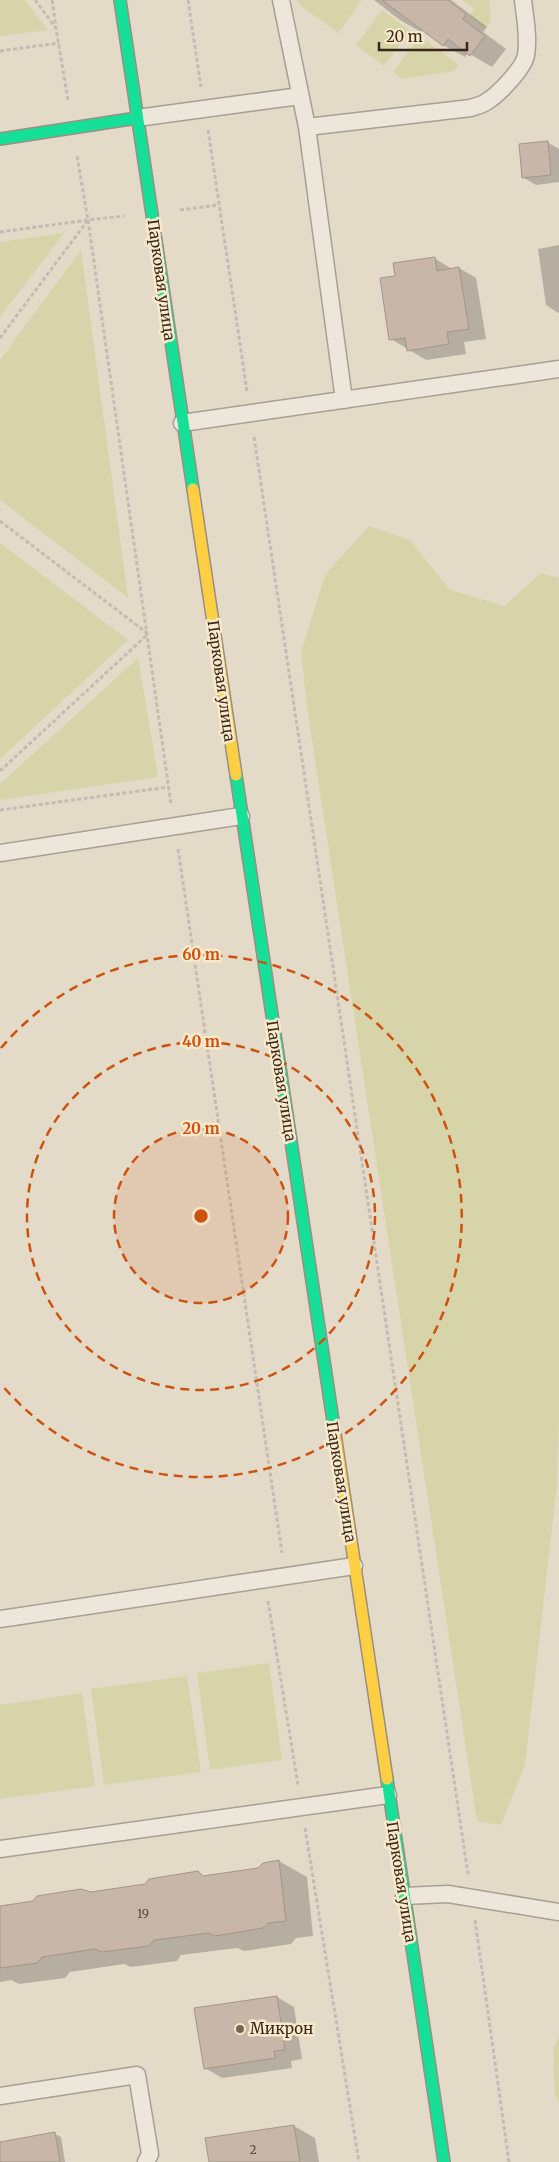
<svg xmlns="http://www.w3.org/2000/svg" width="559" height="2162" viewBox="0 0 559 2162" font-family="Merriweather,serif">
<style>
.green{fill:#d7d4a9}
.shadow{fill:#0003}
.building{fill:#c8b7a8;stroke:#a49588}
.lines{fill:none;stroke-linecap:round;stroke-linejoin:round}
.lane-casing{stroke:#a99f92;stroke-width:19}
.fast-casing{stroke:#988e82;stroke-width:14}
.slow-casing{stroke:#988e82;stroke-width:14}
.path{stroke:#c4bcb2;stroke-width:3;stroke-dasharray:4 2.5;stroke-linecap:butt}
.lane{stroke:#ece6db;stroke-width:16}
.fast{stroke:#16e098;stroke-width:11}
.slow{stroke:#ffcf43;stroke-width:11}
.ring{fill:none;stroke:#cd520e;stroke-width:2.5;stroke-dasharray:9 6}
.poi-dot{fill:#746657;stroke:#f8e9cb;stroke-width:2}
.labels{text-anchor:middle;stroke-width:5;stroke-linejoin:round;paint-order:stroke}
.number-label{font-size:12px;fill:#5b4b3e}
.street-label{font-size:15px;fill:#37271a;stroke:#f8e9cb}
.poi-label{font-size:15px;fill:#37271a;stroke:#f8e9cb;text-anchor:start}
.centre{fill:#cd520e;stroke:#f8e9cb;stroke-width:2.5}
.ring-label{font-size:15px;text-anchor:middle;font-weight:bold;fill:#cd520e;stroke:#f8e9cb;stroke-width:5;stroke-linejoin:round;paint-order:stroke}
</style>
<rect width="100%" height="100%" fill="#e4dac8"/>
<path class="green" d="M 0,0 L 25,0 L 48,30 L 0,36 Z
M 297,0 L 362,0 L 338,33 L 301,6 Z
M 462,0 L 489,0 L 491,21 L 485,28 L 469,16 L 474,9 Z
M 382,10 L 410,31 L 384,66 L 356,45 Z
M 420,36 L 459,65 L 454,71 L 402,79 L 393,72 Z
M 64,233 L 0,317 L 0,242 Z
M 81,250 L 128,598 L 0,500 L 0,360 Z
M 369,526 L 410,540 L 450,590 L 504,606 L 541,573 L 559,578 L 559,1415 L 557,1484 L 525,1765 L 501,1825 L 477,1821 L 307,707 L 301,652 L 325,575 Z
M 0,543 L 128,640 L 0,759 Z
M 138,658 L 158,777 L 0,800 L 0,784 Z
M 269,1663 L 282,1760 L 210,1770 L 197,1673 Z
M 187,1676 L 201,1772 L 104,1785 L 91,1689 Z
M 82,1693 L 95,1786 L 0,1799 L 0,1705 Z
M 559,2036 L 559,2102 L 555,2095 L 553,2050 Z"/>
<path class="shadow" d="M 374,0 L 451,0 L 487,27 L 483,32 L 506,49 L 492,67 L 468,53 L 465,57 L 443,45 L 423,29 L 421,32 L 400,20 Z
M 547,142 L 559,149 L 559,182 L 536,185 L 524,178 Z
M 559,245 L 559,312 L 558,313 L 546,305 L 538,249 Z
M 434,258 L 452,269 L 459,268 L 476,278 L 486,339 L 464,342 L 466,354 L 426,360 L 391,339 L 396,277 Z
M 279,1861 L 307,1877 L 313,1936 L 296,1938 L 291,1944 L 244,1951 L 237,1948 L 181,1955 L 177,1961 L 131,1967 L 124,1964 L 70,1972 L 65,1978 L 19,1984 L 11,1980 L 0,1982 L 0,1908 L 145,1885 L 198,1872 L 205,1877 L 259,1870 Z
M 277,1997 L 294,2007 L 302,2059 L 291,2061 L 292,2068 L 222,2078 L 205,2068 Z
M 294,2126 L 315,2138 L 319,2162 L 210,2162 Z
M 55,2134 L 61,2137 L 65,2162 L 0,2162 L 0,2143 Z"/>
<path class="building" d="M 382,0 L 448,0 L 466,14 L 463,19 L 485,36 L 470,56 L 448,39 L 443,46 Z
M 548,141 L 551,175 L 522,178 L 519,144 Z
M 435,257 L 437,271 L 459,267 L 469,329 L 447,332 L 449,344 L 407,351 L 405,338 L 389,340 L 380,278 L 395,276 L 393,263 Z
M 279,1860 L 286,1921 L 268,1923 L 263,1928 L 215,1936 L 209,1933 L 154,1940 L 149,1946 L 102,1952 L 95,1949 L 42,1957 L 37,1963 L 0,1968 L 0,1906 L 33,1901 L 37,1896 L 81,1889 L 91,1892 L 145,1884 L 149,1879 L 198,1871 L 203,1876 L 258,1868 L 263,1863 Z
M 277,1996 L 285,2050 L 274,2051 L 275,2058 L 204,2069 L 194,2008 Z
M 294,2125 L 300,2162 L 209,2162 L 205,2138 Z
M 55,2132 L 60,2162 L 0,2162 L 0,2142 Z"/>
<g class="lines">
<defs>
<path id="lane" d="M 281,0 L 307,127 L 344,400
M 137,118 L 300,96
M 307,127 L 471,108 C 476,106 482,105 486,102 C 498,95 524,68 526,55 C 529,37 525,18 523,0
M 182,423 L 559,369
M 0,853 L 241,816
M 0,1619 L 354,1566
M 0,1849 L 388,1795
M 404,1896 L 448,1894 L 559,1912
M 0,2096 L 137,2075 L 150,2154 L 146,2162"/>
<path id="fast" d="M 120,0 L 193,489
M 0,139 L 137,118
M 236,775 L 335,1434
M 387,1779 L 444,2162"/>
<path id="slow" d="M 193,489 L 236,775
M 335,1434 L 387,1779"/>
</defs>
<use href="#lane" class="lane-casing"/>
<use href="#fast" class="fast-casing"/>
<use href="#slow" class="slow-casing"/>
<path class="path" d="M 35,0 L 56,28 L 68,100
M 52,0 L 56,27
M 188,0 L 201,87
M 0,51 L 59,43
M 208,130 L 247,391
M 180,210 L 219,205
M 88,220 L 171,804
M 0,232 L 88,220 L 77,156
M 0,338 L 88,220 L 124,216
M 254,437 L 468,1874
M 0,521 L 147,633
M 0,771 L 147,635
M 0,810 L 169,787
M 178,849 L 282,1553
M 268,1601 L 298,1785
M 305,1828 L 359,2162
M 475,1920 L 509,2162"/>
<use href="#lane" class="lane"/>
<use href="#fast" class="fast"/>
<use href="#slow" class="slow"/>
</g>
<circle cx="201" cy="1216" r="87" fill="#cd520e" fill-opacity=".12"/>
<g class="ring">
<circle cx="201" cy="1216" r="87"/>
<circle cx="201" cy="1216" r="174"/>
<path d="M1 1048A261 261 0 1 1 1 1384"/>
</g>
<circle class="poi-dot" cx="240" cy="2029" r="5"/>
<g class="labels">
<g class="number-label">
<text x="143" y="1918">19</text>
<text x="253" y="2154">2</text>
</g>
<g class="street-label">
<text transform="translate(161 280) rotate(82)" y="5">Парковая улица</text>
<text transform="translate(221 681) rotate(82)" y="5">Парковая улица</text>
<text transform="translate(281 1081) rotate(81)" y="5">Парковая улица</text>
<text transform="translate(341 1482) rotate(81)" y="5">Парковая улица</text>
<text transform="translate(401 1882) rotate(81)" y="5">Парковая улица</text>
</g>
<g class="poi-label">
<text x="250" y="2034">Микрон</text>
</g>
</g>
<circle cx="201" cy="1216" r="8" class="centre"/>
<g class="ring-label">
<text x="201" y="960">60 m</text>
<text x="201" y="1047">40 m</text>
<text x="201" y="1134">20 m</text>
</g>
<path d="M379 42v8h88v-8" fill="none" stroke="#37271a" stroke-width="2.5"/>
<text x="386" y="42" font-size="15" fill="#37271a" stroke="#f8e9cb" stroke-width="4" paint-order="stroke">20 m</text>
</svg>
